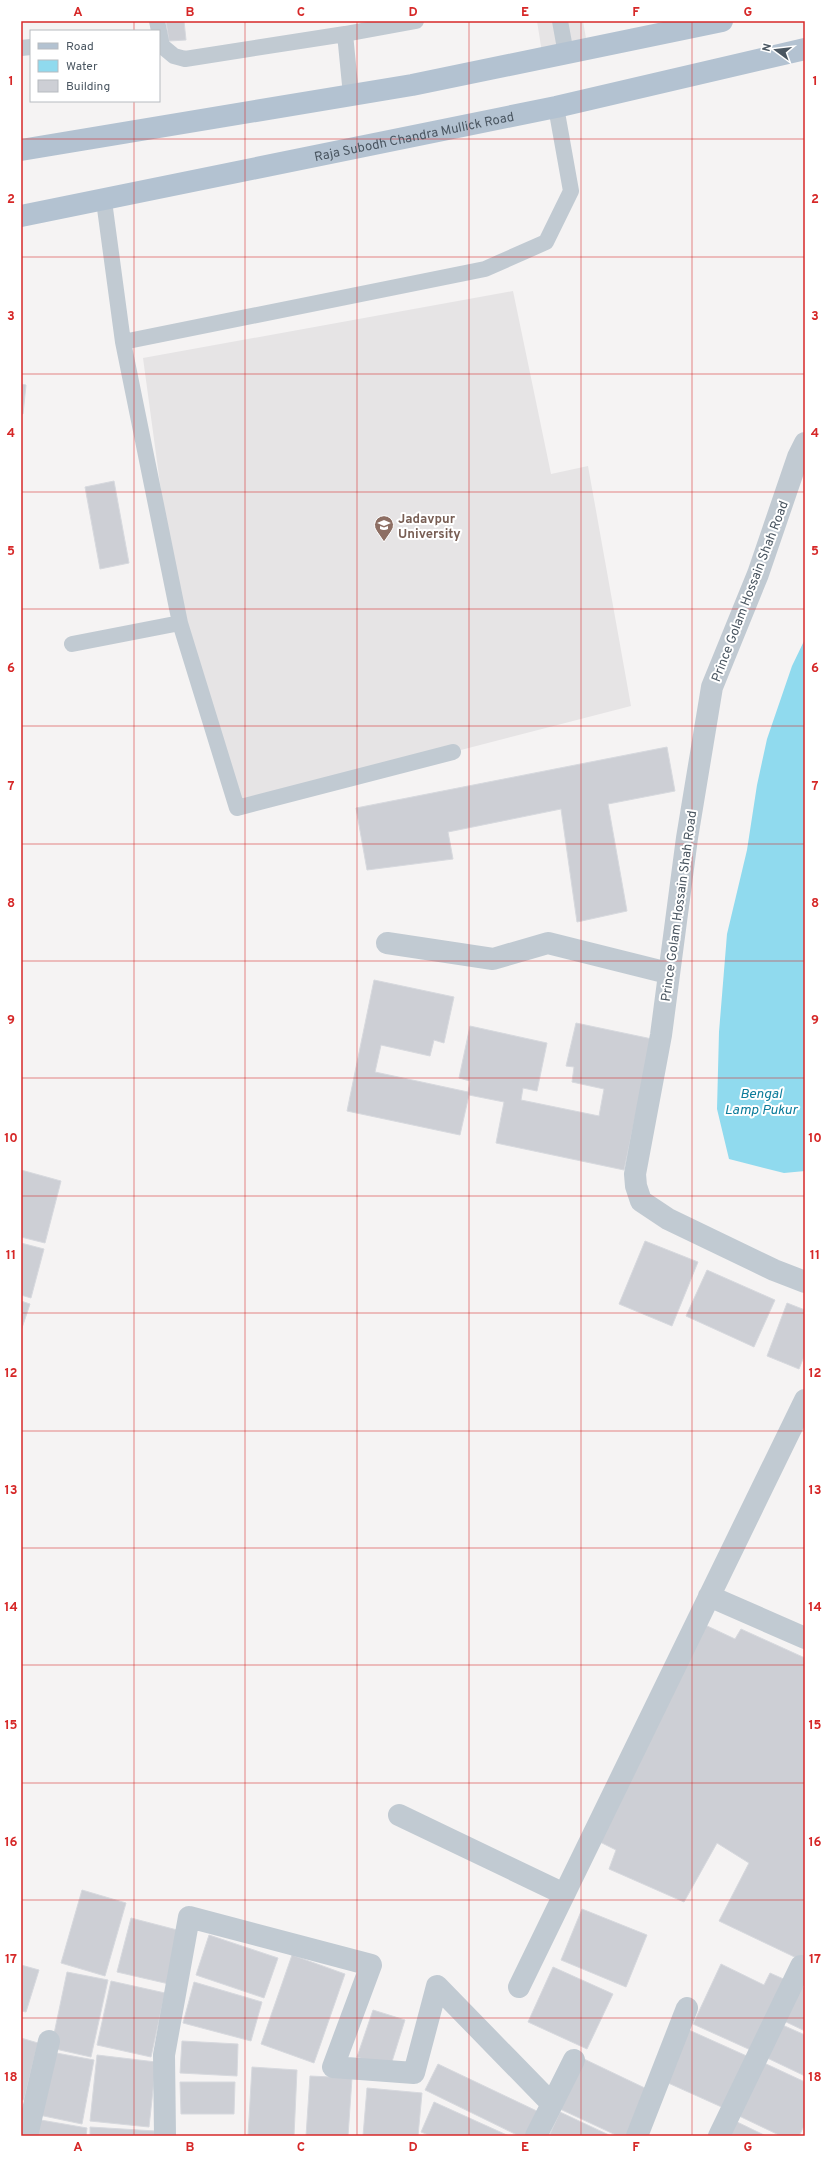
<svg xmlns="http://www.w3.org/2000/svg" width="826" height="2157" viewBox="0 0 826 2157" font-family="Overpass,sans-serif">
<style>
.education{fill:#e6e4e5}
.water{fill:#90daee}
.building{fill:#cdcfd5;stroke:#d7d9de}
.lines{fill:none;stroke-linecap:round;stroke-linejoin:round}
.service{stroke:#c1cad2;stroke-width:16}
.minor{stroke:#c1cad2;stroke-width:22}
.tertiary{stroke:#c1cad2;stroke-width:22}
.primary{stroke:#b3c2d1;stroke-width:22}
.grid{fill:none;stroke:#d62828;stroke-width:1;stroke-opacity:0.55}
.labels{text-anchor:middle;stroke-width:4;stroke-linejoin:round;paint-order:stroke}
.street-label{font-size:13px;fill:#4a5661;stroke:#fff}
.education-label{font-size:13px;font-weight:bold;fill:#785e54;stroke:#fff;text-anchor:start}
.water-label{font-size:14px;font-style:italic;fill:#0c7c9b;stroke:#fff}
.neatline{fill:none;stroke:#d62828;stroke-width:1.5}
.grid-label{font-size:13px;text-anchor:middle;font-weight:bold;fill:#d62828}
</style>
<rect width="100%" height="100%" fill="#f5f3f3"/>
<path class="education" d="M 537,21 L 583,21 L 588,50 L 543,59 Z
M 513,291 L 551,474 L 588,466 L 631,706 L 237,808 L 177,609 L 143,358 Z"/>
<path class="water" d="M 805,639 L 805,1171 L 784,1173 L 729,1159 L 717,1109 L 719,1032 L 727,934 L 747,850 L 757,785 L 767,739 L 792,666 Z"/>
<path class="building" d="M 166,21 L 184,21 L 186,40 L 169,41 Z
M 21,384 L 26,385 L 23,414 L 21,414 Z
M 114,481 L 129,563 L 100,569 L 85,487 Z
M 667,747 L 675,791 L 608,804 L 627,911 L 577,922 L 561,809 L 448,832 L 453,859 L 367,870 L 356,808 Z
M 374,980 L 454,997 L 444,1043 L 434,1040 L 430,1056 L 381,1045 L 375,1072 L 468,1092 L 470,1081 L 459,1078 L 470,1026 L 547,1043 L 537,1091 L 523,1088 L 521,1100 L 599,1116 L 604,1089 L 572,1082 L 574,1067 L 566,1066 L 576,1023 L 652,1039 L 624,1170 L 496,1143 L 504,1102 L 469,1095 L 460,1135 L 347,1111 Z
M 21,1170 L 61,1181 L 45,1243 L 21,1237 Z
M 645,1241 L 698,1262 L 672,1326 L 619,1304 Z
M 21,1243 L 44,1249 L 31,1298 L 21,1295 Z
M 707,1270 L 775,1300 L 754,1347 L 686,1316 Z
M 21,1301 L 30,1304 L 21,1331 Z
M 787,1303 L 805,1310 L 805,1354 L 799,1369 L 767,1356 Z
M 703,1624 L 735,1639 L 741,1629 L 805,1658 L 805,1962 L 719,1921 L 749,1863 L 717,1843 L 684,1902 L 609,1869 L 616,1850 L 598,1841 Z
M 82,1890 L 126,1903 L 105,1976 L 61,1963 Z
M 582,1909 L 647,1935 L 626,1987 L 561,1960 Z
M 131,1918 L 181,1931 L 169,1984 L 117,1972 Z
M 209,1935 L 278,1958 L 264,1998 L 196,1975 Z
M 292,1955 L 345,1974 L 314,2063 L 261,2044 Z
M 721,1964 L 764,1985 L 770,1973 L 788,1981 L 755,2052 L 693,2024 Z
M 21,1965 L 39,1970 L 26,2012 L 21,2011 Z
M 553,1967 L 613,1994 L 587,2049 L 528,2022 Z
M 67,1972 L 108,1980 L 91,2057 L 51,2048 Z
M 111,1981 L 165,1993 L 151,2057 L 97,2045 Z
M 194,1982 L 262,2002 L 251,2041 L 183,2023 Z
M 798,1985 L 805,1988 L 805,2031 L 782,2020 Z
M 373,2010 L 405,2020 L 390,2068 L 357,2057 Z
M 778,2023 L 805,2035 L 805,2076 L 763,2056 Z
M 689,2030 L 749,2057 L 726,2109 L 666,2082 Z
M 21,2038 L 38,2043 L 24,2100 L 21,2100 Z
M 182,2041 L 238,2044 L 237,2076 L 180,2073 Z
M 51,2052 L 94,2060 L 82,2124 L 39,2115 Z
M 97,2055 L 156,2062 L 149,2127 L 90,2121 Z
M 584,2059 L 649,2090 L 627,2136 L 618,2136 L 560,2109 Z
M 762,2062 L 805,2082 L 805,2124 L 799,2136 L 781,2136 L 737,2115 Z
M 438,2064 L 541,2113 L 530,2136 L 519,2136 L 425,2090 Z
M 252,2067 L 297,2070 L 294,2136 L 248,2136 Z
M 310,2076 L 352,2078 L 348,2136 L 306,2136 Z
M 180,2082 L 235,2082 L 234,2114 L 181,2114 Z
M 367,2088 L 422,2093 L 418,2136 L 363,2136 Z
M 434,2102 L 509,2136 L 431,2136 L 421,2132 Z
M 560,2112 L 611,2136 L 549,2136 Z
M 35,2119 L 87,2128 L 86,2136 L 32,2136 Z
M 731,2119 L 766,2136 L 722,2136 Z
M 90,2127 L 155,2131 L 155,2136 L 90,2136 Z"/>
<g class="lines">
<path class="service" d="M 157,21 L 162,46 L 174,56 L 185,59 L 345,34 L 416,21
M 560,21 L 566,54
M 345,34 L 351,95
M 21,48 L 31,47
M 104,201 L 123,342 L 180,623 L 237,808 L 453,752
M 123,342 L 485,269 L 546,242 L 571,191 L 556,107
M 72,644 L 180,623"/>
<path class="minor" d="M 387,943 L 493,959 L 548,943 L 668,973
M 709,1596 L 805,1638
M 399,1815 L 564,1894
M 519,1987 L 805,1400
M 27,2136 L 49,2041
M 165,2136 L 164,2055 L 189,1917 L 371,1965 L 333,2067 L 414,2073 L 437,1986 L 552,2104
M 536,2136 L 574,2060
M 637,2136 L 687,2008
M 719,2136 L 801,1966"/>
<path class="tertiary" d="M 805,443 L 798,457 L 758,574 L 712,687 L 687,838 L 661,1035 L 635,1174 L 636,1186 L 641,1201 L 668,1219 L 774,1270 L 805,1282"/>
<g class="primary">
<path d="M 21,150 L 412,85 L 722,21"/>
<path id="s1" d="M 21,216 L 556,107 L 805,49"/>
</g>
</g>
<path class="grid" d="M 134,21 L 134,31M 245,21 L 245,2136M 357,21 L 357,2136M 469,21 L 469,2136M 581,21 L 581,2136M 692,21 L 692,2136M 134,101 L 134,2136M 21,139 L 805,139M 21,257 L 805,257M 21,374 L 805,374M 21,492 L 805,492M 21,609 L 805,609M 21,726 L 805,726M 21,844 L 805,844M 21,961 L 805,961M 21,1078 L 805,1078M 21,1196 L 805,1196M 21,1313 L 805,1313M 21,1431 L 805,1431M 21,1548 L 805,1548M 21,1665 L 805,1665M 21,1783 L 805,1783M 21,1900 L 805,1900M 21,2018 L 805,2018"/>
<defs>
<symbol id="university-pin" viewBox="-11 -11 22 30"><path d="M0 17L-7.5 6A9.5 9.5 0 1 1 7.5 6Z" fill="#8d6e63" stroke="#fff"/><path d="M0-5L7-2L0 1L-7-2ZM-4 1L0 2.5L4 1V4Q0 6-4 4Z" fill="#fff"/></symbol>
</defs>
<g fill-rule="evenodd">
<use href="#university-pin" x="373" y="514" width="22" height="30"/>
</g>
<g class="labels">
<g class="street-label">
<text dy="5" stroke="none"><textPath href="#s1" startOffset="401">Raja Subodh Chandra Mullick Road</textPath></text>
<text transform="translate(749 591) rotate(-69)" y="5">Prince Golam Hossain Shah Road</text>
<text transform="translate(678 906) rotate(-82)" y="5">Prince Golam Hossain Shah Road</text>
</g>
<g class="education-label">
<text x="398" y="523">Jadavpur<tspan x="398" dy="15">University</tspan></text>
</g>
<g class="water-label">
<text x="761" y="1098">Bengal<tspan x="761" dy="16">Lamp Pukur</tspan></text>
</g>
</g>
<rect width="826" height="2157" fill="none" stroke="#ffffff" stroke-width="44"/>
<rect x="30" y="30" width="130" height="72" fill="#ffffff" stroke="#b7bbc0"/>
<rect x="38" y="43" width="20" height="6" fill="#b3c2d1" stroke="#b7bbc0"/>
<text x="66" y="50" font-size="12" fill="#4a5661">Road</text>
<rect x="38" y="60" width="20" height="12" fill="#90daee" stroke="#b7bbc0"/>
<text x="66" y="70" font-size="12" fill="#4a5661">Water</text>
<rect x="38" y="80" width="20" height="12" fill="#cdcfd5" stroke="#b7bbc0"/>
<text x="66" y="90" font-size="12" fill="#4a5661">Building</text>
<g transform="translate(776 50) rotate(285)" stroke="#ffffff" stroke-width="3" paint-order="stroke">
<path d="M0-3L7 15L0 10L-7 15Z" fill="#4a5661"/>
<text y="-6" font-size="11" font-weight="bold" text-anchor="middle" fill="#4a5661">N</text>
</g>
<rect x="22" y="22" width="782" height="2113" class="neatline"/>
<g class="grid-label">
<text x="78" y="16">A</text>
<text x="190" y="16">B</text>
<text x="301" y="16">C</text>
<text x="413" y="16">D</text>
<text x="525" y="16">E</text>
<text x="636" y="16">F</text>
<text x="748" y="16">G</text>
<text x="11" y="85">1</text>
<text x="815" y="85">1</text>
<text x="11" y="203">2</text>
<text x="815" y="203">2</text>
<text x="11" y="320">3</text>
<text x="815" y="320">3</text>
<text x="11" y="437">4</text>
<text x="815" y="437">4</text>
<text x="11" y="555">5</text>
<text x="815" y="555">5</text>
<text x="11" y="672">6</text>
<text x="815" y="672">6</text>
<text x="11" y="790">7</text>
<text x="815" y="790">7</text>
<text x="11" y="907">8</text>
<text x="815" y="907">8</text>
<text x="11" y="1024">9</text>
<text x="815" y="1024">9</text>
<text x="11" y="1142">10</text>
<text x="815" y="1142">10</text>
<text x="11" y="1259">11</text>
<text x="815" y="1259">11</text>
<text x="11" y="1377">12</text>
<text x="815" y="1377">12</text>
<text x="11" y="1494">13</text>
<text x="815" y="1494">13</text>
<text x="11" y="1611">14</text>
<text x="815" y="1611">14</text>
<text x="11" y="1729">15</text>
<text x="815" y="1729">15</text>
<text x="11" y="1846">16</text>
<text x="815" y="1846">16</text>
<text x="11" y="1963">17</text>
<text x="815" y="1963">17</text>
<text x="11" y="2081">18</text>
<text x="815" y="2081">18</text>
<text x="78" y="2151">A</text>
<text x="190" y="2151">B</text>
<text x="301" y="2151">C</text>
<text x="413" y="2151">D</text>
<text x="525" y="2151">E</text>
<text x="636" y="2151">F</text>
<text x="748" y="2151">G</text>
</g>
</svg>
